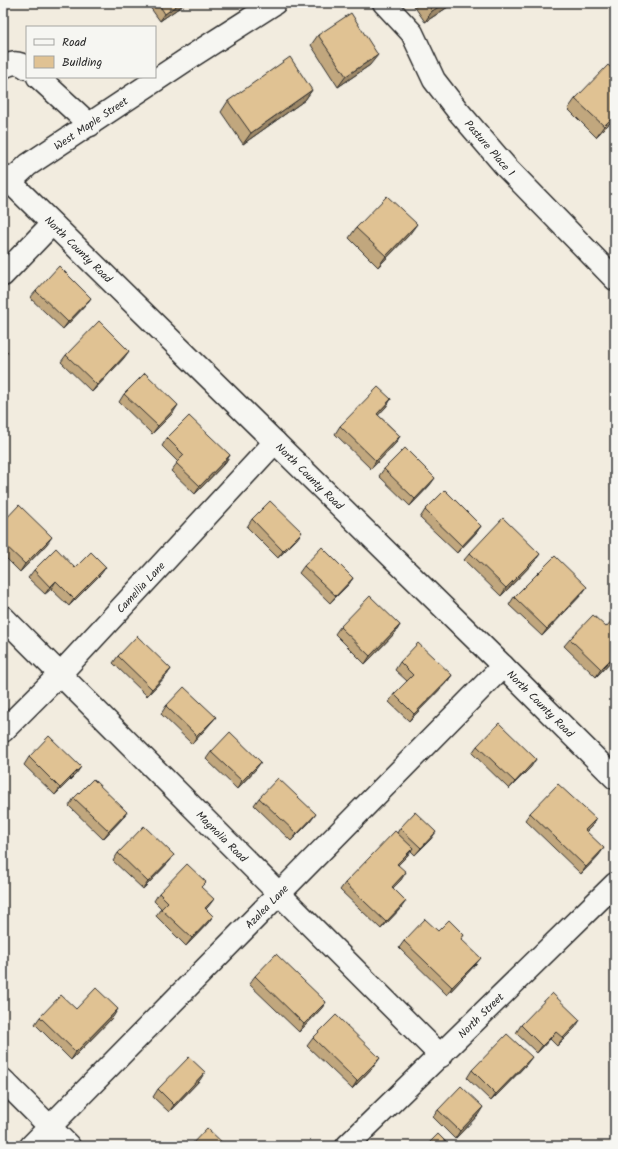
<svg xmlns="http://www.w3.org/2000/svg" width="618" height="1149" viewBox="0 0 618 1149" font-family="Kalam,sans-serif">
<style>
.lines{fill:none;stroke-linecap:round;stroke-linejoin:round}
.minor-casing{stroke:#2b2b2b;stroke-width:25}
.minor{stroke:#f6f6f2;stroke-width:22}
.wall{fill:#c1a77e;stroke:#2b2b2b}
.shaded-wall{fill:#9d8867;stroke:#2b2b2b}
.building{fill:#e0c293;stroke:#2b2b2b}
.labels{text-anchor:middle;stroke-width:3.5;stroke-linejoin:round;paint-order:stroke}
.street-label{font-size:11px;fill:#2b2b2b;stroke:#f6f6f2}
</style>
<rect width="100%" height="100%" fill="#f2ecdf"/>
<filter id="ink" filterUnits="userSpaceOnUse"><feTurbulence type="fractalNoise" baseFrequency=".025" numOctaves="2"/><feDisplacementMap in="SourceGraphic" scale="8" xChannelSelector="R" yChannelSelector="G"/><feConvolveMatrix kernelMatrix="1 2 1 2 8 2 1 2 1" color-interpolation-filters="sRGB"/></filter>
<g filter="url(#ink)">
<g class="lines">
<defs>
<g id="minor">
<path id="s1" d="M 384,3 L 412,33 L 434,80 L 458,111 L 507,168 L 615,279"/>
<path d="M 3,67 C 13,63 17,61 27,68"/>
<path d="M 38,77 L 90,125"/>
<path id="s2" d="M 3,175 L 503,666 L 615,778"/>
<path id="s3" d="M 10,182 L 28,165 L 192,56 L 275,3"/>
<path d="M 3,275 L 52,224"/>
<path id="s4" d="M 3,617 L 441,1056"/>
<path id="s5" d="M 3,731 L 60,674 L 275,442"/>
<path d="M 3,1080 L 69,1146"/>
<path id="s6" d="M 31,1146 L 503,666"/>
<path id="s7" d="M 347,1146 L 615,884"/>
</g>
</defs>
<use href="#minor" class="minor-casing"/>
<use href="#minor" class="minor"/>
</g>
<path class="wall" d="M 147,3 L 186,3 L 160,21 Z
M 412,3 L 454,3 L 425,22 Z
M 318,35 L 370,65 L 338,87 L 311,45 Z
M 312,90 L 305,100 L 243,144 L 221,112 L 228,101 Z
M 575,99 L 615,118 L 596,137 L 568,109 Z
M 356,228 L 409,235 L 378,267 L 349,238 Z
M 36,291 L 86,305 L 63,329 L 30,298 Z
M 66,355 L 124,358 L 92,392 L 61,362 Z
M 124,394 L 173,413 L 152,434 L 119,402 Z
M 391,399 L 386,407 L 378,415 L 400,436 L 395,444 L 371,469 L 335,434 L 340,426 Z
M 167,438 L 230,455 L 225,463 L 195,494 L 171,471 L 178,462 L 162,446 Z
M 384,469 L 430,485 L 410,506 L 379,476 Z
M 425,510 L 481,526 L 476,533 L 457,553 L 420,518 Z
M 252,519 L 297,539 L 278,558 L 247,527 Z
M 3,522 L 47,544 L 20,572 L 3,555 Z
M 470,553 L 535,561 L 501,596 L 464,560 Z
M 304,566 L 353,578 L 348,585 L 330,603 L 299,573 Z
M 75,568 L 101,574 L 69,606 L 51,589 L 45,594 L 28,578 L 34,570 Z
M 582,594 L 542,636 L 509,605 L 514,597 Z
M 400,625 L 395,633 L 365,664 L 335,634 L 340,627 Z
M 606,627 L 615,657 L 596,677 L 564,646 L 570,639 Z
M 118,656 L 171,669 L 166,676 L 147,696 L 113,663 Z
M 400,662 L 452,675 L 447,682 L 409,721 L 389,702 L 394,694 L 407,681 L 395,670 Z
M 615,683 L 615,694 L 610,690 Z
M 166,706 L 216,717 L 210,724 L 192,744 L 161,714 Z
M 477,746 L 531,767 L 509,789 L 472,753 Z
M 211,752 L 256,769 L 237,789 L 206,759 Z
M 29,757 L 76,774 L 55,795 L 24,765 Z
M 74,798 L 122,819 L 103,839 L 69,806 Z
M 259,798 L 310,822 L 291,841 L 254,805 Z
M 530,813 L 596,819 L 591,827 L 586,831 L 599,855 L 581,874 L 525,820 Z
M 400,828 L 431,839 L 415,855 L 411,851 L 407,856 L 398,865 L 401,880 L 393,888 L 401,908 L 381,929 L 340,890 L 345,883 L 397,833 Z
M 118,853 L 174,855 L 169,862 L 143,889 L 113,861 Z
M 202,888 L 208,907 L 206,909 L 208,923 L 186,946 L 156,916 L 161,908 L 154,901 L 159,893 Z
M 438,931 L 464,935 L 461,939 L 475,965 L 447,995 L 399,948 L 404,941 Z
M 255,976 L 326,1002 L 321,1009 L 299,1032 L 249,984 Z
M 76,1009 L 113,1017 L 71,1060 L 35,1024 L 40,1017 Z
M 521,1025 L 575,1028 L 557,1046 L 550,1039 L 537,1053 L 516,1033 Z
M 313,1038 L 375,1065 L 352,1089 L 307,1046 Z
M 526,1065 L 491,1101 L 467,1078 L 472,1070 Z
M 200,1080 L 169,1112 L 153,1097 L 158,1089 Z
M 438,1110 L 478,1115 L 455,1139 L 433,1117 Z"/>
<path class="shaded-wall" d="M 180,3 L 186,3 L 160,21 L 165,14 Z
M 445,3 L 454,3 L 425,22 L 432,11 Z
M 378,55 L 370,65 L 338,87 L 346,76 Z
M 312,90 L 305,100 L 243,144 L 251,133 Z
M 615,115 L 615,118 L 596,137 L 604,126 Z
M 417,224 L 409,235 L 378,267 L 386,256 Z
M 91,298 L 86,305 L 63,329 L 68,322 Z
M 129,351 L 124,358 L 92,392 L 97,385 Z
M 391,399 L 386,407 L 372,422 L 377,414 Z
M 178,405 L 173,413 L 152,434 L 158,426 Z
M 400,436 L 395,444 L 371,469 L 376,461 Z
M 230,455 L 225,463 L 195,494 L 200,486 Z
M 435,478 L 430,485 L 410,506 L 415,499 Z
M 481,526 L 476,533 L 457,553 L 462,546 Z
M 302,532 L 297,539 L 278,558 L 283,551 Z
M 52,537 L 47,544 L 20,572 L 25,564 Z
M 540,554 L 535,561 L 501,596 L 506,588 Z
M 106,567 L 101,574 L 69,606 L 74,599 Z
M 353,578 L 348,585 L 330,603 L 336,596 Z
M 56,581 L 51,589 L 45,594 L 50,587 Z
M 587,587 L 582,594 L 542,636 L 547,629 Z
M 400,625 L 395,633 L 365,664 L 370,656 Z
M 615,655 L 615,657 L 596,677 L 601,669 Z
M 171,669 L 166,676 L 147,696 L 152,689 Z
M 452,675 L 447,682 L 409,721 L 414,714 Z
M 216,717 L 210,724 L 192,744 L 197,736 Z
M 536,759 L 531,767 L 509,789 L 515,782 Z
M 261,762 L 256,769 L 237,789 L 242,781 Z
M 81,767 L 76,774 L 55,795 L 60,788 Z
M 127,812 L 122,819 L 103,839 L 109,831 Z
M 316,814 L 310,822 L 291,841 L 297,834 Z
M 596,819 L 591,827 L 580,838 L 585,830 Z
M 436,832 L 431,839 L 415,855 L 421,848 Z
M 413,848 L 407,856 L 392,871 L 397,864 Z
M 604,848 L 599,855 L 581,874 L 586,867 Z
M 174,855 L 169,862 L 143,889 L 148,882 Z
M 406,872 L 401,880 L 387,894 L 392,887 Z
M 214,899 L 208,907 L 200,915 L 205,908 Z
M 406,901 L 401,908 L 381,929 L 386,922 Z
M 213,916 L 208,923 L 186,946 L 192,938 Z
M 481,958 L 475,965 L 447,995 L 452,987 Z
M 326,1002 L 321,1009 L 299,1032 L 304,1024 Z
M 118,1009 L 113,1017 L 71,1060 L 76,1052 Z
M 580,1020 L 575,1028 L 557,1046 L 563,1038 Z
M 556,1032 L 550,1039 L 537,1053 L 542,1046 Z
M 532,1057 L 526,1065 L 491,1101 L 496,1094 Z
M 380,1058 L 375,1065 L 352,1089 L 357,1081 Z
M 205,1072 L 200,1080 L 169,1112 L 174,1105 Z
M 483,1107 L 478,1115 L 455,1139 L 460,1131 Z"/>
<path class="building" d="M 158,3 L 180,3 L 165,14 Z
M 427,3 L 445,3 L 432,11 Z
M 351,13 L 378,55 L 346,76 L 318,35 Z
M 290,57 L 312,90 L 251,133 L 228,101 Z
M 608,65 L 615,71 L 615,115 L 604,126 L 575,99 Z
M 387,196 L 417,224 L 386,256 L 356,228 Z
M 59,266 L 91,298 L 68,322 L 36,291 Z
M 99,321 L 129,351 L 97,385 L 66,355 Z
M 3,347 L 8,352 L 3,358 Z
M 145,373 L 178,405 L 158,426 L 124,394 Z
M 378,387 L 391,399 L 377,414 L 400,436 L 376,461 L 340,426 Z
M 189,416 L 230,455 L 200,486 L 176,463 L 184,455 L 167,438 Z
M 405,448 L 435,478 L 415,499 L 384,469 Z
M 445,490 L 481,526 L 462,546 L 425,510 Z
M 270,501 L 302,532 L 283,551 L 252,519 Z
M 19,505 L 52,537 L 25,564 L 3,543 L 3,522 Z
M 503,518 L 540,554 L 506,588 L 470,553 Z
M 322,547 L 353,578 L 336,596 L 304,566 Z
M 56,548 L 75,568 L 91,552 L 106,567 L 74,599 L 56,581 L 50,587 L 34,570 Z
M 555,556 L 587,587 L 547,629 L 514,597 Z
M 370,596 L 400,625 L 370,656 L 340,627 Z
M 593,615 L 606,627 L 615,617 L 615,655 L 601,669 L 570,639 Z
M 137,636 L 171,669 L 152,689 L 118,656 Z
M 418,643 L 452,675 L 414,714 L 394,694 L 413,675 L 400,662 Z
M 184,687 L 216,717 L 197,736 L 166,706 Z
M 499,723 L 536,759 L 515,782 L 477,746 Z
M 230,732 L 261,762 L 242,781 L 211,752 Z
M 49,736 L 81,767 L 60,788 L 29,757 Z
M 278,778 L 316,814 L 297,834 L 259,798 Z
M 93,779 L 127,812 L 109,831 L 74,798 Z
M 558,784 L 596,819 L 585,830 L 604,848 L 586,867 L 530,813 Z
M 415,812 L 436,832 L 421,848 L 400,828 Z
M 144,826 L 174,855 L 148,882 L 118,853 Z
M 395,831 L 413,848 L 397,864 L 406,872 L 392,887 L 406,901 L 386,922 L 345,883 Z
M 187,864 L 206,882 L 201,887 L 214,899 L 205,908 L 213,916 L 192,938 L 161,909 L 168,902 L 159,893 Z
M 425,919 L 438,931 L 449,920 L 464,935 L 461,939 L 481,958 L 452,987 L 404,941 Z
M 276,954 L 326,1002 L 304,1024 L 255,976 Z
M 96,988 L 118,1009 L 76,1052 L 40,1017 L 61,995 L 76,1009 Z
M 552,993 L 580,1020 L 563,1038 L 556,1032 L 542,1046 L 521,1025 Z
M 336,1015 L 380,1058 L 357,1081 L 313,1038 Z
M 507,1034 L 532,1057 L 496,1094 L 472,1070 Z
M 189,1057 L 205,1072 L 174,1105 L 158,1089 Z
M 461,1086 L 483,1107 L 460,1131 L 438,1110 Z
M 207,1128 L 226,1146 L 190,1146 Z
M 438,1134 L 450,1146 L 426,1146 Z"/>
</g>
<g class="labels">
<g class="street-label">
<text dy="4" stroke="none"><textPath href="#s3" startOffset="100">West Maple Street</textPath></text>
<text dy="4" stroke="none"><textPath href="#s1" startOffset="181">Pasture Place 1</textPath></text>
<text dy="4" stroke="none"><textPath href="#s2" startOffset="106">North County Road</textPath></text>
<text dy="4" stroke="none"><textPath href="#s2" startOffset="430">North County Road</textPath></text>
<text dy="4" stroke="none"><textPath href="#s5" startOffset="199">Camellia Lane</textPath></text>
<text dy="4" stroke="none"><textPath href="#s2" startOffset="754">North County Road</textPath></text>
<text dy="4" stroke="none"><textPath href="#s4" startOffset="310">Magnolia Road</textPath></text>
<text dy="4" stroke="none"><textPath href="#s6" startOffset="336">Azalea Lane</textPath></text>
<text dy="4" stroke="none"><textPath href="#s7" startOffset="187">North Street</textPath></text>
</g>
</g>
<rect width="618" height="1149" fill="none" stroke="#f6f6f2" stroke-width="16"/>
<rect x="8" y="8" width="602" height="1133" fill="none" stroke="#2b2b2b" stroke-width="1.5" filter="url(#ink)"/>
<rect x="26" y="26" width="130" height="52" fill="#f6f6f2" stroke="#a5a5a2"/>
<rect x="34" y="39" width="20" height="6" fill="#f6f6f2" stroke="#a5a5a2"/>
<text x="62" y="46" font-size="12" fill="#2b2b2b">Road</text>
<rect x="34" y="56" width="20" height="12" fill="#e0c293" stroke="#a5a5a2"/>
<text x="62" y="66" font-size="12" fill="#2b2b2b">Building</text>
</svg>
